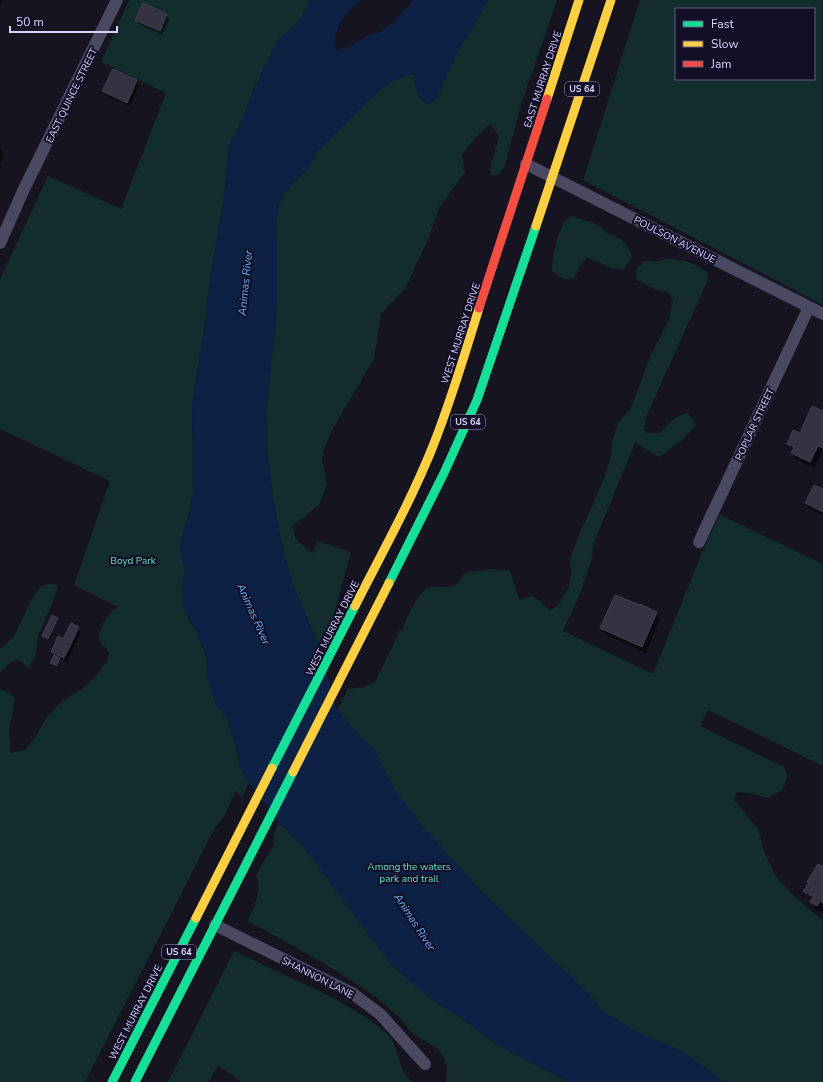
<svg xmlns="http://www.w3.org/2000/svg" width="823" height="1082" viewBox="0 0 823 1082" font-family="'Nunito Sans',sans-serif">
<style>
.green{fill:#132c2d;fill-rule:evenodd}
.water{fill:#0d2144}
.shadow{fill:#0007}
.building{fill:#343243;stroke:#433f54}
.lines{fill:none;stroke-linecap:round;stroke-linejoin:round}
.street{stroke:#4a4962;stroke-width:12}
.fast{stroke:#16e098;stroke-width:9}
.slow{stroke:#ffcf43;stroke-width:9}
.jam{stroke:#f24e42;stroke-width:9}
.labels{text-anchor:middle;stroke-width:4;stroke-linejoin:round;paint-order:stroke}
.shield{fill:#130f26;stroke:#9e99be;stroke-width:1}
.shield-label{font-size:9px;font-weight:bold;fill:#d9d4ff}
.street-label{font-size:10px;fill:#d9d4ff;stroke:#130f26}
.park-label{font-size:10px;fill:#5fe0c0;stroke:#130f26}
.water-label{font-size:11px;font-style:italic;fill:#62b6ff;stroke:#130f26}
</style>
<rect width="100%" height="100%" fill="#161421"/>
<path class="green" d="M 129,0 L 310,0 L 300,20 L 288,32 L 278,39 L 252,94 L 239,127 L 231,141 L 228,157 L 224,197 L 209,287 L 206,319 L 192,406 L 193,466 L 193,491 L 189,514 L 184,529 L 182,559 L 186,571 L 182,588 L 188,618 L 197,633 L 206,657 L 208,682 L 216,705 L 227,717 L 233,734 L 236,748 L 241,768 L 249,783 L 242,797 L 236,791 L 230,802 L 226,814 L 216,826 L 85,1082 L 0,1082 L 0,689 L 10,693 L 15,699 L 9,731 L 11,753 L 25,750 L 36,736 L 47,717 L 61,702 L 70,696 L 81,690 L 96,676 L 107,661 L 109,653 L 98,639 C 101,626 106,614 118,607 L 74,585 L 110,481 L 0,429 L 0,279 L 48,176 L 121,209 L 166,93 L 101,62 Z
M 488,0 L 557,0 L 522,102 L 504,168 L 498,175 L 491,175 L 490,167 L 499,137 L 491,124 L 474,139 L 462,155 L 465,172 L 439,208 L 428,240 L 405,289 L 381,314 L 374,359 L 333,428 L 323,452 L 322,459 L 327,484 L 319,505 L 292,526 L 296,540 L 313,553 L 317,541 L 351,552 L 333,618 L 319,647 L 301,604 L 291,581 L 281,542 L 273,498 L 267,450 L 266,411 L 277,308 L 277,238 L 276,221 L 278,206 L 283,196 L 292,184 L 306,171 L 318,151 L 368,101 L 390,82 L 414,73 L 415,87 L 436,99 L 460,47 L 472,29 Z
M 640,0 L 823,0 L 823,305 L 583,180 ZM 676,9 L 814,9 L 814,79 L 676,79 Z
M 572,216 L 596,224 L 608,233 L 621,239 L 630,250 L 632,257 L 623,270 L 611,268 L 587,257 L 580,265 L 575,278 L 563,279 L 552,271 L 553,258 L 558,235 L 564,222 Z
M 666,259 L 684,260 L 701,268 L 708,273 L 707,282 L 646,417 L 644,430 L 648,433 L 660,433 L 672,420 L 687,412 L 696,425 L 683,439 L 659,457 L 635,443 L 593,545 L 592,558 L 579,596 L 563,631 L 653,674 L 703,550 L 720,515 L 823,564 L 823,766 L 708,710 L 700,726 L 784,767 L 788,776 L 783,789 L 768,798 L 750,793 L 737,792 L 734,799 L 759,831 L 763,848 L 774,874 L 794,896 L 823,921 L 823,1082 L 446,1082 L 447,1066 L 444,1057 L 437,1048 L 416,1036 L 409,1030 L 402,1020 L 383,1003 L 365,989 L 318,960 L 248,921 C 254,905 263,892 256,875 L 259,869 L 272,848 L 274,843 L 273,835 L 279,822 L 298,842 L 337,710 L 348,689 L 363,687 L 375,682 L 400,630 L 402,631 L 406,620 L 417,599 L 427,587 L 446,587 L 456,585 L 465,573 L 491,569 L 510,571 L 519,600 L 532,596 L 540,601 L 550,611 L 558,605 L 569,587 L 571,572 L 570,559 L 578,537 L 593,504 L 605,476 L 611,455 L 612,442 L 618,423 L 631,408 L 650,357 L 668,322 L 673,301 L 669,293 L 655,289 L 637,280 L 636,270 L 644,261 L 655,262 Z
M 49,584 L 58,585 L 55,596 L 38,636 L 37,646 L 35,656 L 28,669 L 23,663 L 18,660 L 9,663 L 0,673 L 0,649 L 14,636 L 31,600 L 41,586 Z
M 234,951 L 334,998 L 370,1020 L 386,1033 L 392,1040 L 396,1049 L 402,1069 L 411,1082 L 241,1082 L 218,1065 L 209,1082 L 168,1082 Z"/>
<path class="water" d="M 310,0 L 361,0 C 345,11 332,31 336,51 L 354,44 L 368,35 L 380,32 L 394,22 L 414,0 L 488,0 L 472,29 L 460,47 L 436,99 L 429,104 L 421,101 L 415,87 L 413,73 L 390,82 L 368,101 L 318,151 L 306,171 L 292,184 L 283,196 L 278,206 L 276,221 L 277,238 L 277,308 L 266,411 L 267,450 L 273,498 L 281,542 L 291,581 L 301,604 L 319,647 L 337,710 L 360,736 L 374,749 L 396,792 L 423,827 L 484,894 L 588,993 L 603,1012 L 645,1036 L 671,1046 L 696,1060 L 723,1082 L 568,1082 L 494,1043 L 458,1016 L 432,1000 L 393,967 L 305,849 L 279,822 L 249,783 L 241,768 L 236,748 L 233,734 L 227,717 L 216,705 L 208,682 L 206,657 L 197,633 L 183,606 L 182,588 L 186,571 L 182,559 L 180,547 L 184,529 L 189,514 L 193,491 L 193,466 L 192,406 L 206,319 L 209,287 L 224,197 L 228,157 L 231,141 L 239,127 L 252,94 L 278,39 L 288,32 L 300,20 Z"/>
<path class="shadow" d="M 0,0 L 3,0 L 0,6 Z
M 166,15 L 169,20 L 162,35 L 139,24 L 136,20 Z
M 136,81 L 139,86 L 130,106 L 106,96 L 103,91 Z
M 0,147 L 4,154 L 0,163 Z
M 823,412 L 823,453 L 822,452 L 814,468 L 796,460 L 792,453 L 793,451 L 788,444 L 801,434 Z
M 823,491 L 823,515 L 808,508 L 806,503 Z
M 656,612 L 660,619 L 646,653 L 606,635 L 602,628 Z
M 57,619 L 58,621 L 49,640 L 44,638 L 43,636 Z
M 78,627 L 81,632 L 67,662 L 59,658 L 60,661 L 58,668 L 52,665 L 51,663 L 54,656 L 52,652 Z
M 823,868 L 823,909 L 821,912 L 815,909 L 811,902 L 812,900 L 809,898 L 805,891 L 809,884 L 808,882 Z"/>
<path class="building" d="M 143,3 L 167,14 L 160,31 L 135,20 Z
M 113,69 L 137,80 L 127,103 L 102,91 Z
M 812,406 L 823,411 L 823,448 L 818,446 L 810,462 L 791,453 L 794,447 L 787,444 L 793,430 L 800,433 Z
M 814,485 L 823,489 L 823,512 L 805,503 Z
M 615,595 L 640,605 L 640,604 L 657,612 L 642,647 L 600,628 Z
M 52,615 L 58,618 L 48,639 L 42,636 Z
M 71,623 L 79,627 L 64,658 L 51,652 L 58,636 L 63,639 Z
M 54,655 L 60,658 L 57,666 L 50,663 Z
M 818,864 L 823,867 L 823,903 L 820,901 L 817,906 L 810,902 L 813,897 L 803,891 L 809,883 L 807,882 Z"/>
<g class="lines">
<path class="street" d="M 526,164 L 823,314
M 0,243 L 24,189 L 117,0
M 699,542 L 809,307
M 215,925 L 352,993 L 380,1014 L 425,1064"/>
<path class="fast" d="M 389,583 L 444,473 L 477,400 L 536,226
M 272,768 L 355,606
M 112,1082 L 196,918
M 135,1082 L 293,772"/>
<path class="slow" d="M 547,99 L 579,0
M 536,226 L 611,0
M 355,606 C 382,553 411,501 433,446 C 451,401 465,354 479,308
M 293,772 L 389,583
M 196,918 L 272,768"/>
<path class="jam" d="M 479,308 L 547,99"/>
</g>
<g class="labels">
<g class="shield">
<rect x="565" y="82" width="34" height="14" rx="3"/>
<rect x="451" y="415" width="34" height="14" rx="3"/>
<rect x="162" y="945" width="34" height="14" rx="3"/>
</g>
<g class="shield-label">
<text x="582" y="92">US 64</text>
<text x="468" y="425">US 64</text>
<text x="179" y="955">US 64</text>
</g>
<g class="street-label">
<text transform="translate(542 79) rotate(-72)" y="4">EAST MURRAY DRIVE</text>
<text transform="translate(71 95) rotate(-64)" y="4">EAST QUINCE STREET</text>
<text transform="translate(675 239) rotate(27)" y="4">POULSON AVENUE</text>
<text transform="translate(460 333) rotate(-72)" y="4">WEST MURRAY DRIVE</text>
<text transform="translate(754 424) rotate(-65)" y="4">POPLAR STREET</text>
<text transform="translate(332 628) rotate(-63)" y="4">WEST MURRAY DRIVE</text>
<text transform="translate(318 977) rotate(27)" y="4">SHANNON LANE</text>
<text transform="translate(135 1012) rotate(-63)" y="4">WEST MURRAY DRIVE</text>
</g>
<g class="park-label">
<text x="133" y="564">Boyd Park</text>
<text x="409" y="870">Among the waters<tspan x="409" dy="12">park and trail</tspan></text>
</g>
<g class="water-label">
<text transform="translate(245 283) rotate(-84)" y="4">Animas River</text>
<text transform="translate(254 614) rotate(66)" y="4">Animas River</text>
<text transform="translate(415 922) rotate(57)" y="4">Animas River</text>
</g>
</g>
<rect x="675" y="8" width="140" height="72" fill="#130f26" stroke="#625e7d"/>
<rect x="683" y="21" width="20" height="6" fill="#16e098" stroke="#625e7d"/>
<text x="711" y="28" font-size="12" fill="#d9d4ff">Fast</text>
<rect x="683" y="41" width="20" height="6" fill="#ffcf43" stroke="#625e7d"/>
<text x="711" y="48" font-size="12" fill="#d9d4ff">Slow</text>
<rect x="683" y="61" width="20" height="6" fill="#f24e42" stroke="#625e7d"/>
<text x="711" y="68" font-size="12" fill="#d9d4ff">Jam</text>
<path d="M10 26v6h107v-6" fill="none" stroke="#d9d4ff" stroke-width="2"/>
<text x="16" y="26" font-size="12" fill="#d9d4ff" stroke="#130f26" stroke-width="3" paint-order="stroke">50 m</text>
</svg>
